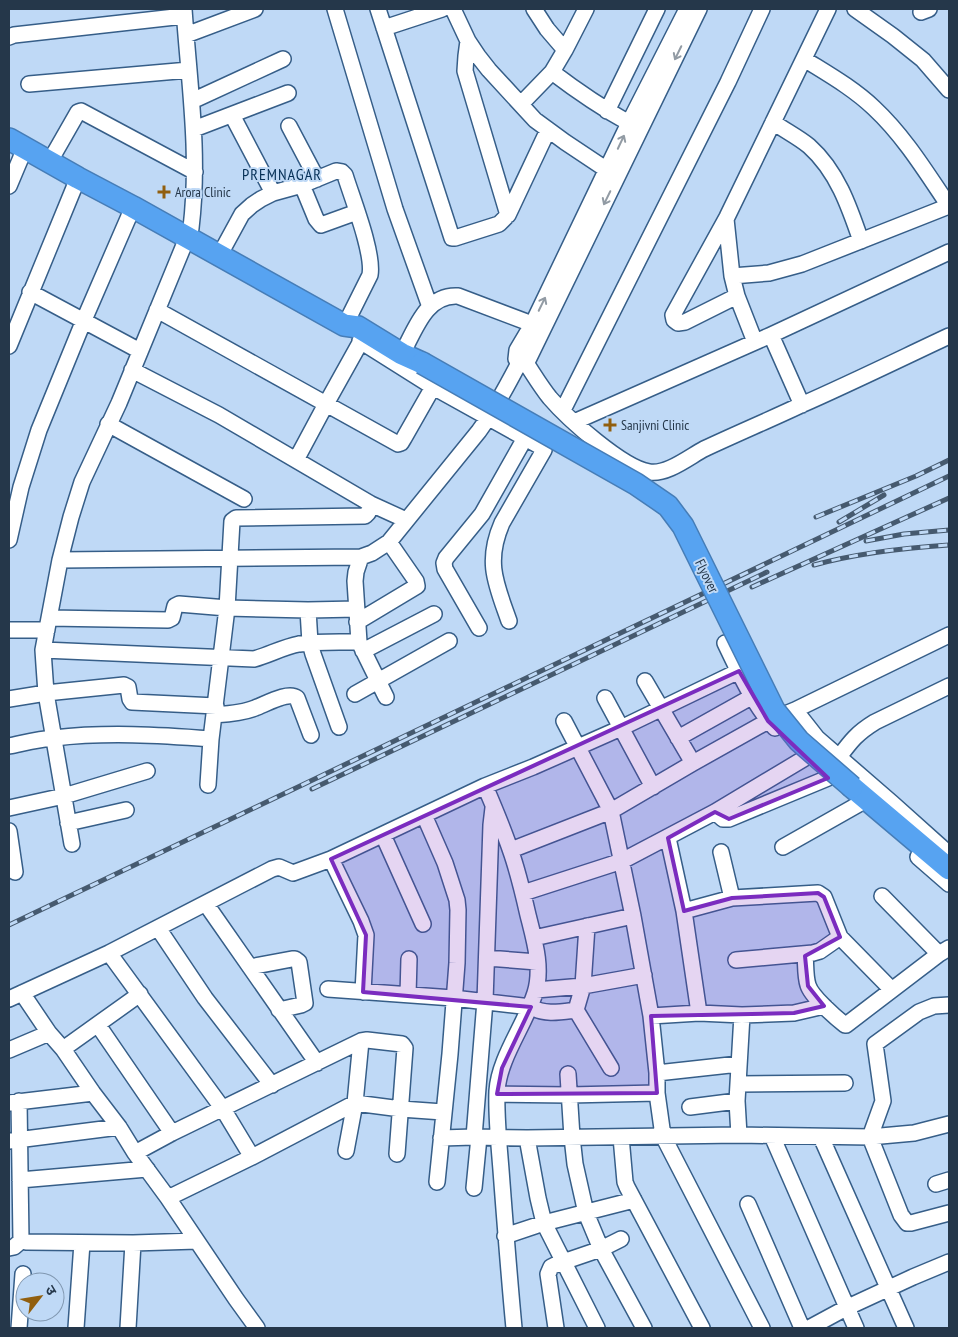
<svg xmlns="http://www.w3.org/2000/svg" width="958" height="1337" viewBox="0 0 958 1337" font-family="'PT Sans Narrow','Noto Sans Devanagari',sans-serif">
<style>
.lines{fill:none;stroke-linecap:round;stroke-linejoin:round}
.minor-casing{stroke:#365e88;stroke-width:18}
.highway-casing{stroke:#467db7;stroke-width:24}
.minor{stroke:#fff;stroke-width:15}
.highway{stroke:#57a3f1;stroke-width:21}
.rail-casing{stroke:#465a6f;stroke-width:5}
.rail{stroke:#bfd9f6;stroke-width:3;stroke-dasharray:9;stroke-linecap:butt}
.highway-bridge-casing{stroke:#467db7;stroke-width:24;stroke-linecap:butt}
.highway-bridge{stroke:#57a3f1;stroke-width:21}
.oneway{stroke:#929ba4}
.marked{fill:#7b2cbf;fill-opacity:0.2;stroke:#7b2cbf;stroke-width:4;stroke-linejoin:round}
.poi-dot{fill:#915f0f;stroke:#bfd9f6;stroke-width:2}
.labels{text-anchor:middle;stroke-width:4;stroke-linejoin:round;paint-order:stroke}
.poi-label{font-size:14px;fill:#25374a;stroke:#bfd9f6;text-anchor:start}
.street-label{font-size:14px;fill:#25374a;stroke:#bfd9f6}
.quarter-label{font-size:16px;letter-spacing:1px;fill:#063057;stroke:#bfd9f6}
</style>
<rect width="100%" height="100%" fill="#bfd9f6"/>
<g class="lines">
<defs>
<path id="minor" d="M 335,9 L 395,209 L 430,307
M 378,9 L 452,238 L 455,238 L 499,224 L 508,215 L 548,130
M 453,9 L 468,41 L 478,56 L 489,70 L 535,120 L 565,142 L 616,176
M 534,9 L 547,29 L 565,50
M 855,9 L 893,36 L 923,60 L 949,90
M 921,12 L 929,9
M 384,28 L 442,9
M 186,35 L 255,9
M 9,37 L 14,35 L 184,16
M 468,41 L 466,56 L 465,71 L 508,215
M 552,72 C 577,91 602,108 629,123
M 29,84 L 189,70
M 192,101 L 283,59
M 521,104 L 552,72 L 565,50 L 586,9
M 607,111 L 657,9
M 232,115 L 273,193
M 773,122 C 784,130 798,137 809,146 C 837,171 849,206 861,241
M 289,126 L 317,179
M 194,129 L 288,93
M 54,154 L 78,112 L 81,111 L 195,172
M 302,185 L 316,219 L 321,225 L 357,212
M 9,186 L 25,148
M 726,219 L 732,276 L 737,296 L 755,342
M 224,247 L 242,214 L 252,205 L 261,199 L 273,193 L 302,185 L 336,171 L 342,172 L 345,175 C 352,198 374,253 370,275 L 349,317 L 344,325
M 732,276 L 769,273 L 802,264 L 949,206 C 926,172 904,136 874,108 C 853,88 828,74 804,59
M 30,292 L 140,351
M 737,296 L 685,322 L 678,323 L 674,320 L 673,315 L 727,217 L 828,9
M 157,310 L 398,444 L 401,443 L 404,438 L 433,387
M 771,335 L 802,405
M 360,341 L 433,387 L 543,448 L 544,450 L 502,523 C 485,562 496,584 509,621
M 9,346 L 78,178
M 402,354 C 415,330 426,294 458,296 L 540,327
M 519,363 L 522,365 L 526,363 L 528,360 L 699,9
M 526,363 C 534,375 541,387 550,398 C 568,419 623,468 649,472 C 667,475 689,457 704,449 C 736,434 769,420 801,405 C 851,383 900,359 949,336
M 132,370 L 219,415 L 371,504 L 406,520
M 563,410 L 728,82 L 762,9
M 574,422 L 771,335 L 949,252
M 108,424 L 244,499
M 296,460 L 326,404 L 365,334
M 9,540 L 21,487 L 39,430 L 84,320 L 133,207
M 361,557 L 356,572 L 355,581 L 359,642 L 386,697
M 60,560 L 361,557 L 372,553 L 389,542 L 479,431 C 495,409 507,386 519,363 L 516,359 L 517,350 L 533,323 L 629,123 L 687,9
M 308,610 L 310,643 L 313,654 L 339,727
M 49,618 L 168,620 L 172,618 L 175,606 L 179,604 L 227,608 L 308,610 L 357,609
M 357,622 L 417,586 L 416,581 L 389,542
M 479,628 L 445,569 L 444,563 L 446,558 L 482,514 L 525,438
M 9,630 L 47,630
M 725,643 C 738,670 754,706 775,728
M 43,650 L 254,659 C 269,655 283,647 299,644 C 318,641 339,642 359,642
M 363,651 L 434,614
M 645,681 L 693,763
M 355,694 L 449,641
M 605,698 L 653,787
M 9,699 L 46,693 L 124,685 L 128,687 L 130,699 L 132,702 L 216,706
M 795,710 L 817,738 L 892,803 L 949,854
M 215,715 C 228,714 243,713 255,708 C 266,704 288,691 297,698 L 311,735
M 564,721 L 611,811 L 633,916 L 651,1016 L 657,1073 L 657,1093 L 663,1136 L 762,1328
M 678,738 L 753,696
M 9,746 C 24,743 39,739 54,738 C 106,732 159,735 211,739
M 839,757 C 851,741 857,733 875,722 L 949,686
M 208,785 L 211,739 L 227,608 L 232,521 L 236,518 L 365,516 L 368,513 L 371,504
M 485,786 C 494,807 503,828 510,849 C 518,871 523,893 528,915 C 534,939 543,968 535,993 C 525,1025 499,1058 497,1091 C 496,1117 499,1144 501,1170 C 505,1223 509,1276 514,1328
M 9,808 L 64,796 L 147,771
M 715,812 L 723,819 L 729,819 L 828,778
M 424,815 L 445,863 L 457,900 L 458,910 L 457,963 L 450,1054 L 437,1182
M 68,823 L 126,810
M 9,831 L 15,872
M 383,835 L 423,924
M 668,838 L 684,911 L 699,1013
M 72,844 L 46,693 L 44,665 L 43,650 L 60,560 L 71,517 L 82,482 L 119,403 L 191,228 C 200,153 189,83 184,9
M 783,847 L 859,804
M 511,850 L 611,811 L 693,763 L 768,721 L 795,710 L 949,635
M 721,852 L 732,898
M 918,857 L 949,884
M 331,859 L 361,921 L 366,935 L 363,992
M 523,893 L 622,861 L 715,812 L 805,758
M 882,896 L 939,954
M 206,904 L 317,1063
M 684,911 L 732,898 L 818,893 L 824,897 L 840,937 L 892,990
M 587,926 L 583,986 L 576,1010 L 611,1068
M 158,928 L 205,998 L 272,1085
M 534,938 L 633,916
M 109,953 L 223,1109 L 252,1157
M 805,954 C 806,964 805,976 808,985 C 811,996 835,1017 845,1025 L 846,1025 L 939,954 L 949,948
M 487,958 L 537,962
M 736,960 L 813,953 L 820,951 L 840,937
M 250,967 L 292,959 L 295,959 L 299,962 L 305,1003 L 301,1005 L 279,1010
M 328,989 L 453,998 L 531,1007 C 545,1015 560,1012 576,1010
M 536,990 L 583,986 L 644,975
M 22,993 L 49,1033 L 63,1049 L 93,1093 L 119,1127 L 135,1153 L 168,1198 L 236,1299 L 257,1328
M 408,995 L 409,959
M 9,999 L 109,953 L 272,869 L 279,867 L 293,873 L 331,859 L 485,786 L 533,767 L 621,728 L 739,671
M 949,1005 L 934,1006 L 919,1012 L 875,1044 L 883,1101 L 870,1137 L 901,1215 L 907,1223 L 911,1223 L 949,1213
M 651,1016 L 699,1013 L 742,1015 L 794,1013 L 824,1006
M 98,1025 L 172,1133
M 63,1049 L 140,994
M 9,1050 L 49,1033
M 657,1073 L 739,1064
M 568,1074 L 572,1137 L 575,1164 L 586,1213 L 601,1249 L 644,1328
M 739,1084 L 845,1083
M 497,1094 L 569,1095 L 657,1093
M 9,1103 L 93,1093
M 690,1107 L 737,1101
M 739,1135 L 737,1101 L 742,1015
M 772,1136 L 856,1328
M 474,1137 L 485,1001 L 491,825 L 493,808
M 621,1137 L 625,1182 L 627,1187 L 702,1328
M 821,1137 L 906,1328
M 441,1138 L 474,1137 L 527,1138 L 739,1135 L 870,1137 L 914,1133 L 949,1124
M 527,1138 L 538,1198 L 544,1223 L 597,1328
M 9,1141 L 119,1127
M 346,1151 L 355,1103 L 361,1041
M 135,1153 L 172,1133 L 361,1041 L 367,1040 L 402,1044 L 405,1048 L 397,1154
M 20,1180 L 147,1169
M 936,1184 L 949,1180
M 474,1188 L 479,1137
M 168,1198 L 252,1157 L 355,1103 L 401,1109 L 443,1112
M 748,1204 L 802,1328
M 505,1236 L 544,1223 L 634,1200
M 21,1241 L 26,1242 L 133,1243 L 197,1241
M 9,1248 L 14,1247 L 21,1241 L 19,1101
M 19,1328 L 23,1274
M 76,1328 L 82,1243
M 128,1328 L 133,1243
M 556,1328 L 548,1274 L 551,1267 L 557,1264 L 601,1249 L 621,1239
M 809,1328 L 846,1308 L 913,1277 L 949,1262"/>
<path id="highway" d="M 9,139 L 78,178 L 133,207 L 344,325 L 358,327 L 402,354 L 422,363
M 852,787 L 949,869"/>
</defs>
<use href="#minor" class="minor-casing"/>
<use href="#highway" class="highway-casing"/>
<use href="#minor" class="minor"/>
<use href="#highway" class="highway"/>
<defs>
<path id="rail" d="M 816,517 L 916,476 L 949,460
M 839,522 L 884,495
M 866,541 L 904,534 L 949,530
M 814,565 C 858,553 903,548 949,545
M 752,587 L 949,498
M 312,789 L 767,572
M 9,925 L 949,476"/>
</defs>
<use href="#rail" class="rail-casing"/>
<use href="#rail" class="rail"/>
<defs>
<path id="highway-bridge" d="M 422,363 L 636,484 L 668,506 L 683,526 L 774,710 L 799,741 L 852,787"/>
</defs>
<use href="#highway-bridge" class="highway-bridge-casing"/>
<use href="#highway-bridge" class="highway-bridge"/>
</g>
<defs><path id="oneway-shaft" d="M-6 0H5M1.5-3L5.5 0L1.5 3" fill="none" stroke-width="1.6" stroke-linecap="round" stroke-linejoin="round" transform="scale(1.25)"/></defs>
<g class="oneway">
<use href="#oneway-shaft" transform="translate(678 53) rotate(116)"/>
<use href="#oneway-shaft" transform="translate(621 142) rotate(-65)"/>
<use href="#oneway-shaft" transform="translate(607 198) rotate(116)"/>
<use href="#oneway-shaft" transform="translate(542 304) rotate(-64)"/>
</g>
<path class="marked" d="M 739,671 L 768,721 L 828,778 L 729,819 L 715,812 L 668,838 L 684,911 L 732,898 L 818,893 L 824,897 L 840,937 L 805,956 L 808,986 L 824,1006 L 794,1013 L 651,1016 L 657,1093 L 497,1094 L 502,1068 L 531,1007 L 363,992 L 366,935 L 331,859 Z"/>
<g class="poi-dot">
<path d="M161.5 184.5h5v5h5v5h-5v5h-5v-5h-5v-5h5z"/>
<path d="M607.5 417.5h5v5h5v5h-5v5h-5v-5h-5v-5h5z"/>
</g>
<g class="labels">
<g class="poi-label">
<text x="175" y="197">Arora Clinic</text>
<text x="621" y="430">Sanjivni Clinic</text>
</g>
<g class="street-label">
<text transform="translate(707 576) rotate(64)" y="5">Flyover</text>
</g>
<g class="quarter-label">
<text x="282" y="180">PREMNAGAR</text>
</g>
</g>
<rect width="958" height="1337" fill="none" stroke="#25374a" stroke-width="20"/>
<g transform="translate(40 1297) rotate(59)"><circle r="24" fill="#bfd9f6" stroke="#8198b1"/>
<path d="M0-4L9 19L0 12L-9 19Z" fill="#915f0f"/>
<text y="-8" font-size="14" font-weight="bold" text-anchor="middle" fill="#25374a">उ</text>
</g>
</svg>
